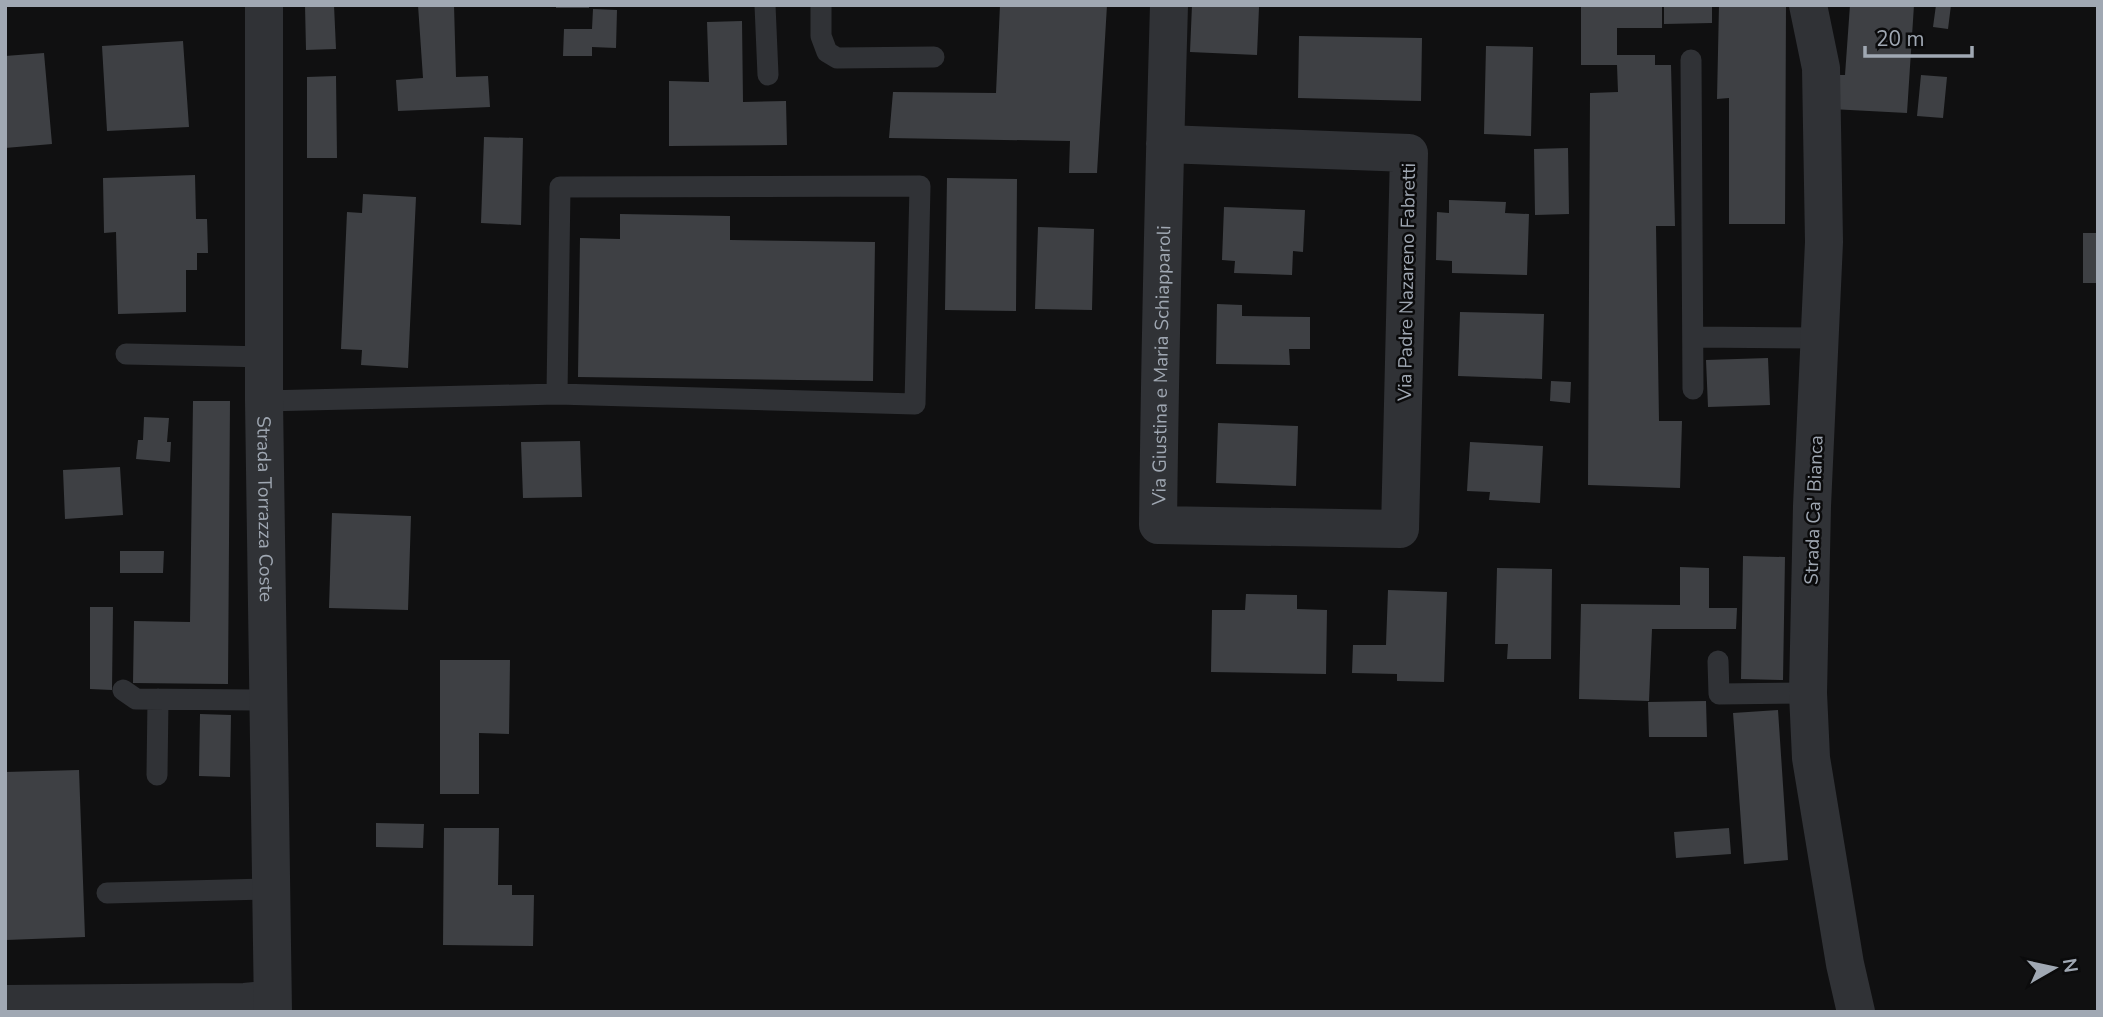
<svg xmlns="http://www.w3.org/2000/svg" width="2103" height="1017" viewBox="0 0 2103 1017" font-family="'Nunito Sans',sans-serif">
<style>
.building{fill:#3e4044}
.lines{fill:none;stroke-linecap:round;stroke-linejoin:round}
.service{stroke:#303236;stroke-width:21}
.minor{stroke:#303236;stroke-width:38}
.tertiary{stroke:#303236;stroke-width:38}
.labels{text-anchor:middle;stroke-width:5;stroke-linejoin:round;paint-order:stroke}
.street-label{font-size:19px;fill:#a0a8b3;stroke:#0b0b0c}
</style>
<rect width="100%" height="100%" fill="#101011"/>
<path class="building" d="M 305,5 L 334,5 L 336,49 L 306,50 Z
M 418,5 L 454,5 L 456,77 L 488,76 L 490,107 L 398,111 L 396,80 L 423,78 Z
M 556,5 L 589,5 L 589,8 L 556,8 Z
M 1000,5 L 1107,5 L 1097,173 L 1069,173 L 1070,141 L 889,138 L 893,92 L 996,93 Z
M 1192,5 L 1259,7 L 1257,55 L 1190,52 Z
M 1581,5 L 1662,5 L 1662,28 L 1617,28 L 1617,55 L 1655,55 L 1655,65 L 1671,65 L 1675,226 L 1656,226 L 1659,421 L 1682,421 L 1680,488 L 1588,485 L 1590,93 L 1618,92 L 1617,65 L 1581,65 Z
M 1664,5 L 1712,5 L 1712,23 L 1664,24 Z
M 1719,5 L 1786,5 L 1785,224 L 1729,224 L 1729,98 L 1717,99 Z
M 1850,5 L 1914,5 L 1907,113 L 1831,109 L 1833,75 L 1845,75 Z
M 1936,5 L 1951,5 L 1948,29 L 1933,27 Z
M 593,9 L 617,10 L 616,48 L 592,47 L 592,56 L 563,56 L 564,29 L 592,29 Z
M 742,21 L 743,102 L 786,101 L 787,145 L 669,146 L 669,81 L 709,82 L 707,22 Z
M 1299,36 L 1422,38 L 1421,101 L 1298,98 Z
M 183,41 L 189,127 L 107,131 L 102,46 Z
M 1486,46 L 1533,47 L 1531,136 L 1484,134 Z
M 44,53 L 52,144 L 5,148 L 5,56 Z
M 1921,75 L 1947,77 L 1943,118 L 1917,116 Z
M 336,76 L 337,158 L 307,158 L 307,77 Z
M 484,137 L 523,138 L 521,225 L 481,223 Z
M 1568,148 L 1569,214 L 1535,215 L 1534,149 Z
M 195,175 L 196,219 L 207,219 L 208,253 L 197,253 L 197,270 L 186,270 L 186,312 L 118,314 L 116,232 L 104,233 L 103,178 Z
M 947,178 L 1017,179 L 1016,311 L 945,310 Z
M 363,194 L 416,197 L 408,368 L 361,365 L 362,350 L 341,349 L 347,212 L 362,213 Z
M 1449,200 L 1506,202 L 1505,213 L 1529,214 L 1527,275 L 1452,273 L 1452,261 L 1436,260 L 1437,212 L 1449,213 Z
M 1224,207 L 1305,210 L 1303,252 L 1293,251 L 1292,275 L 1234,273 L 1235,261 L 1222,260 Z
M 620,214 L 730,216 L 730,240 L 875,242 L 873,381 L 578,377 L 580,238 L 620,239 Z
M 1038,227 L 1094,229 L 1092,310 L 1035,309 Z
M 2083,233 L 2098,233 L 2098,283 L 2083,283 Z
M 1217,304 L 1242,305 L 1242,316 L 1310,317 L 1310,349 L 1289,349 L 1290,365 L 1216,364 Z
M 1460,312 L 1544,314 L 1542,379 L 1458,376 Z
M 1768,358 L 1770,405 L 1708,407 L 1706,360 Z
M 1551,381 L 1571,382 L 1570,403 L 1550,401 Z
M 193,401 L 230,401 L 228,684 L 133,683 L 134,621 L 190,622 Z
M 144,417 L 169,418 L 167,442 L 171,442 L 170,462 L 136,459 L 138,440 L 143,440 Z
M 1218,423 L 1298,426 L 1296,486 L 1216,483 Z
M 580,441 L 582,497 L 523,498 L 521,442 Z
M 1470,442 L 1543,446 L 1540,503 L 1489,500 L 1490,492 L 1467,491 Z
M 120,467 L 123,515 L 65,519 L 63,470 Z
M 332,513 L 411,516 L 408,610 L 329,608 Z
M 120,551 L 164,551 L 163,573 L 120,573 Z
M 1743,556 L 1785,557 L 1783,680 L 1741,679 Z
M 1680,567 L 1709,568 L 1709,608 L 1737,608 L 1736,629 L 1652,629 L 1649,701 L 1579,699 L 1581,604 L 1680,605 Z
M 1497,568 L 1552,569 L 1551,659 L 1507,659 L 1508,644 L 1495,644 Z
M 1388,590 L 1447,592 L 1444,682 L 1397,681 L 1397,674 L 1352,673 L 1353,645 L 1386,645 Z
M 1246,594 L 1297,595 L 1297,609 L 1327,610 L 1326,674 L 1211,672 L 1212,610 L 1245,610 Z
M 90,607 L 113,607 L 112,690 L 90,689 Z
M 440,660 L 510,660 L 509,734 L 479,733 L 479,794 L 440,794 Z
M 1706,701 L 1707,737 L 1649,737 L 1648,702 Z
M 1778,710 L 1788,860 L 1744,864 L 1733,713 Z
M 200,714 L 231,715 L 230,777 L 199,776 Z
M 79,770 L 85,937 L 6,940 L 5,772 Z
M 376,823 L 424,824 L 423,848 L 376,847 Z
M 444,828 L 499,828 L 498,885 L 512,885 L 512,895 L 534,895 L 533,946 L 443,945 Z
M 1729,828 L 1731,854 L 1676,858 L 1674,832 Z"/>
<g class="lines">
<path class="service" d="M 765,5 L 768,75
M 821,5 L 821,36 L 827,52 L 837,58 L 934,57
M 1691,60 L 1693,389
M 1693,337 L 1820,338
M 126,354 L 264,357
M 264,401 L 557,394 L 560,187 L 920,186 L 915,404 L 557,394
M 1718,661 L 1719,694 L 1808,693
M 123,690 L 136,699 L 268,700
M 157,775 L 158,699
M 107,893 L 271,889"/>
<g class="minor">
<path d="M 1808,5 L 1821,68 L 1824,242 L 1812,506 L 1808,693 L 1811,758 L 1845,964 L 1856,1012"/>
<path id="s1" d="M 1165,144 L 1409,153 L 1400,529 L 1158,525 C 1160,352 1164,179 1169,5"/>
<path d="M 5,1004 L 245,1002 L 272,999"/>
</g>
<path class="tertiary" id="s2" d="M 264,5 L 264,401 L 273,1012"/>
</g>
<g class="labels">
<g class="street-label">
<text transform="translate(1406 282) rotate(-89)" y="7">Via Padre Nazareno Fabretti</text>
<text dy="7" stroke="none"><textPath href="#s1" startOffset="1022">Via Giustina e Maria Schiapparoli</textPath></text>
<text dy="7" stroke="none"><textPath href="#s2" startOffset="504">Strada Torrazza Coste</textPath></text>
<text transform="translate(1813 510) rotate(-88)" y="7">Strada Ca' Bianca</text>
</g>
</g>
<rect width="2103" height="1017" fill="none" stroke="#a0a8b3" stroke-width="14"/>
<g transform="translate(2054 968) rotate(81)" stroke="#0b0b0c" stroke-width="5" paint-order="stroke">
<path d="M0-5L12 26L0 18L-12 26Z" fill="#a0a8b3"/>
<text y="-10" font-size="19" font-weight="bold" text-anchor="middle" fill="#a0a8b3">N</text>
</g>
<path d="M1865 46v10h107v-10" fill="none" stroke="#a0a8b3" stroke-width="3.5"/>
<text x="1876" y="46" font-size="21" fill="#a0a8b3" stroke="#0b0b0c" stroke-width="5" paint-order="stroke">20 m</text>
</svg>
